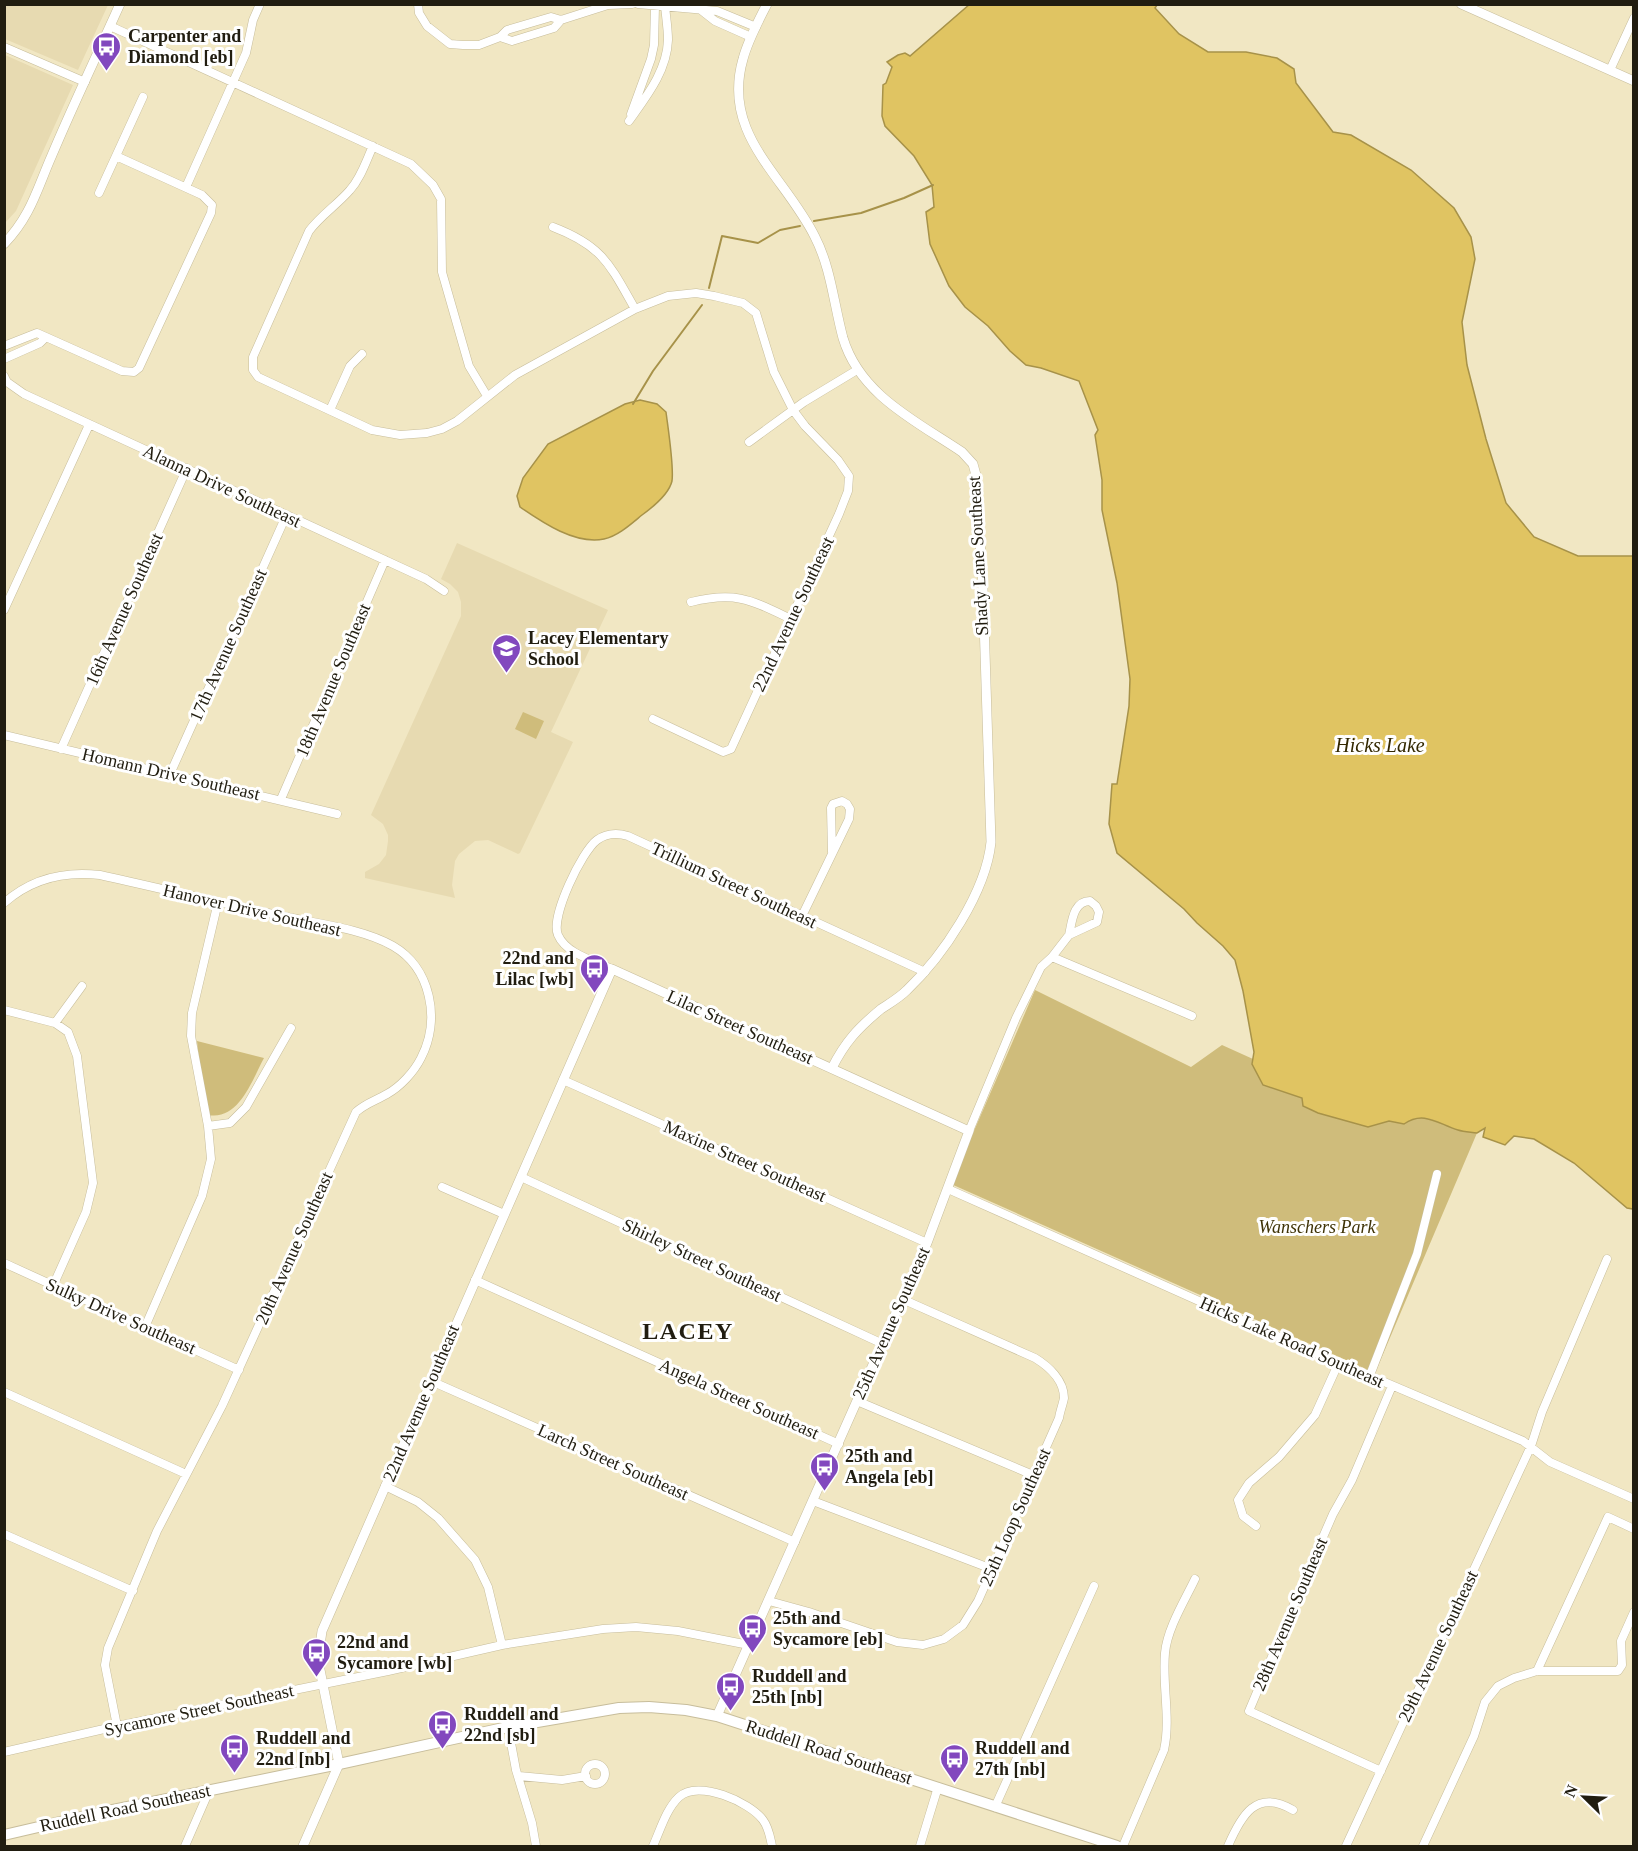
<svg xmlns="http://www.w3.org/2000/svg" width="1638" height="1851" viewBox="0 0 1638 1851" font-family="Georgia,serif">
<style>
.built{fill:#e7dab1}
.green{fill:#cfbc7b}
.water{fill:#e0c462;stroke:#a79249;stroke-width:1.5}
.lines{fill:none;stroke-linecap:round;stroke-linejoin:round}
.stream{stroke:#a79249;stroke-width:2}
.minor-casing{stroke:#c7bd9b;stroke-width:9}
.tertiary-casing{stroke:#c7bd9b;stroke-width:10}
.secondary-casing{stroke:#c7bd9b;stroke-width:12}
.minor{stroke:#fff;stroke-width:8}
.tertiary{stroke:#fff;stroke-width:9}
.secondary{stroke:#fff;stroke-width:10}
.labels{text-anchor:middle;stroke-width:6;stroke-linejoin:round;paint-order:stroke}
.poi-label{font-size:18px;font-weight:bold;fill:#211d10;stroke:#fff;text-anchor:start}
.street-label{font-size:18px;fill:#211d10;stroke:#fff}
.park-label{font-size:18px;font-style:italic;fill:#3f3307;stroke:#fff}
.water-label{font-size:20px;font-style:italic;fill:#332800;stroke:#fff}
.district-label{font-size:24px;font-weight:bold;letter-spacing:1.5px;fill:#211d10;stroke:#fff}
</style>
<rect width="100%" height="100%" fill="#f1e7c3"/>
<path class="built" d="M 5,4 L 108,4 L 108,5 L 78,70 L 5,39 Z
M 5,55 L 73,85 L 16,211 L 5,223 Z
M 457,543 L 608,610 L 551,732 L 573,742 L 520,853 L 518,854 L 488,840 L 475,841 L 459,854 L 455,861 L 452,885 L 455,898 L 365,878 L 365,872 L 379,864 L 386,855 L 388,841 L 388,835 L 383,824 L 371,815 L 461,616 L 461,602 L 458,592 L 450,584 L 441,579 Z"/>
<path class="green" d="M 523,712 L 544,721 L 536,739 L 515,729 Z
M 1035,990 L 1191,1067 L 1222,1045 L 1253,1059 L 1252,1065 L 1264,1085 L 1302,1098 L 1368,1127 L 1389,1121 L 1404,1124 C 1424,1110 1438,1124 1458,1130 C 1464,1132 1471,1132 1477,1133 L 1375,1373 L 951,1184 Z
M 197,1041 L 264,1058 C 252,1080 239,1121 208,1115 L 203,1097 Z"/>
<path class="water" d="M 970,4 L 1157,5 L 1155,8 L 1179,34 L 1208,52 L 1246,52 L 1277,58 L 1294,69 L 1296,83 L 1333,132 L 1351,135 L 1411,170 L 1454,208 L 1471,237 L 1475,259 L 1462,322 L 1467,365 L 1486,439 L 1506,503 L 1534,537 L 1578,556 L 1633,556 L 1633,1209 L 1627,1208 L 1574,1163 L 1534,1139 L 1514,1136 L 1505,1145 L 1483,1137 L 1485,1128 L 1477,1133 C 1471,1132 1464,1132 1458,1130 C 1438,1124 1424,1110 1404,1124 L 1389,1121 L 1368,1127 L 1318,1113 L 1303,1106 L 1302,1098 L 1263,1085 L 1252,1064 L 1254,1052 L 1243,991 L 1235,960 L 1223,946 L 1197,923 L 1184,909 L 1117,853 L 1109,824 L 1112,784 L 1117,784 L 1129,706 L 1130,679 L 1117,583 L 1102,510 L 1102,480 L 1095,435 L 1098,430 L 1079,381 L 1041,368 L 1026,365 L 1010,351 L 988,326 L 965,307 L 949,286 L 930,244 L 926,212 L 934,207 L 932,185 L 914,156 L 885,126 L 882,116 L 883,85 L 886,83 L 892,67 L 887,62 L 898,55 L 905,53 L 910,56 Z
M 640,400 L 657,404 L 666,412 C 668,428 674,466 672,481 C 669,494 653,507 642,515 C 631,524 618,536 604,539 C 575,545 542,522 520,507 L 517,496 L 523,478 L 548,444 L 625,404 Z"/>
<g class="lines">
<path class="stream" d="M 814,221 L 861,213 L 904,198 L 933,185
M 709,288 L 722,236 L 758,243 L 780,230 L 800,226
M 633,404 L 653,371 L 702,305"/>
<defs>
<path id="minor" d="M 418,4 L 419,13 L 427,26 L 450,44 L 463,45 L 479,45 L 500,37 L 507,30 L 551,17 L 561,20 L 608,5 L 632,4
M 638,4 L 717,11 L 756,27
M 701,10 L 715,21 L 751,37
M 110,26 L 411,164 L 433,185 L 441,199 L 442,272 L 469,366 L 487,396
M 500,37 L 512,41 L 554,28 L 561,20
M 4,47 L 85,82
M 1610,70 L 1634,18
M 631,114 L 651,59 L 654,45 L 655,6
M 629,121 C 646,97 667,71 668,40 C 668,29 666,17 665,6
M 373,146 C 366,161 361,178 350,190 C 337,205 321,215 309,231 L 253,357 L 253,370 L 258,377 L 372,430 L 400,435 L 427,433 L 442,429 L 457,421 L 515,375 L 635,309 L 668,296 L 696,293 L 714,296 L 743,303 L 756,313 L 774,372 L 793,410 L 805,426 L 838,460 L 849,476 L 848,491 L 839,514 L 731,749 L 723,752 L 653,719
M 186,187 L 246,53 L 253,20 L 260,4
M 99,193 L 143,97
M 553,227 C 603,246 610,265 635,309
M 46,337 L 122,371 L 134,372 L 139,368 L 211,213 L 212,205 L 202,195 L 116,156
M 4,346 L 37,333 L 46,337 L 40,343 L 4,359
M 4,376 L 7,382 L 24,394 L 426,579 L 444,591
M 330,410 L 350,366 L 362,354
M 749,442 L 804,402 L 857,370
M 691,602 C 736,591 751,600 791,619
M 4,610 L 89,425
M 4,735 L 337,814
M 61,749 L 187,468
M 170,774 L 286,516
M 281,799 L 385,560
M 4,903 C 32,878 65,871 100,875 C 163,889 225,904 287,917 C 320,924 363,929 393,946 C 431,968 441,1020 421,1058 C 414,1072 400,1087 387,1094 C 375,1101 366,1103 356,1112 L 222,1406 L 157,1531 L 108,1648 L 105,1665 L 117,1726
M 802,916 L 849,819 L 850,809 L 847,804 L 842,801 L 833,804 L 831,808 L 832,852
M 1052,957 L 1192,1016
M 612,969 C 595,961 566,954 558,935 C 550,917 582,851 597,840 C 607,833 618,833 628,836 L 925,972
M 4,1010 L 55,1023 L 68,1032 L 77,1056 L 93,1183 L 86,1212 L 53,1286
M 55,1023 L 82,986
M 563,1080 L 927,1243
M 208,1126 L 230,1123 L 246,1107 L 291,1028
M 969,1131 L 1016,1018 L 1041,967 L 1052,957 L 1069,935 L 1097,922 L 1099,912 L 1096,906 L 1090,901 C 1073,901 1072,922 1069,935
M 521,1177 L 883,1344
M 442,1187 L 504,1214
M 948,1189 L 1302,1347 L 1523,1441 L 1550,1462 L 1634,1499
M 4,1263 L 239,1370
M 475,1280 L 839,1444
M 145,1327 L 202,1196 L 211,1159 L 208,1126 L 191,1036 L 192,1013 L 218,902
M 1370,1375 L 1417,1254 L 1437,1174
M 431,1381 L 795,1542
M 4,1392 L 186,1474
M 857,1401 L 1033,1475
M 385,1486 L 418,1502 L 438,1518 L 475,1560 L 488,1587 L 502,1645
M 813,1501 L 992,1569
M 1256,1526 L 1243,1516 L 1238,1500 L 1249,1483 L 1279,1457 L 1315,1415 L 1339,1362
M 4,1534 L 133,1591
M 769,1601 L 809,1612 L 897,1642 L 923,1645 L 944,1639 L 963,1625 L 978,1601 L 1059,1418 C 1060,1411 1063,1404 1064,1398 C 1064,1380 1048,1366 1035,1358 L 902,1299
M 1537,1671 L 1608,1517 L 1634,1529
M 508,1727 L 516,1770 L 532,1823 L 536,1846
M 4,1752 L 117,1726 L 388,1671 L 502,1645 L 603,1629 L 636,1627 L 678,1631 L 749,1645
M585 1774a10 10 0 1 1 20 0a10 10 0 1 1-20 0Z
M 1381,1771 L 1249,1711 L 1303,1583 L 1333,1514 L 1352,1480 L 1392,1386
M 519,1776 L 562,1780 L 586,1776
M 995,1807 L 1094,1586
M 185,1846 L 209,1791
M 653,1846 C 660,1831 666,1809 679,1797 C 698,1779 750,1802 763,1820 C 769,1828 770,1837 772,1846
M 920,1846 L 938,1787
M 1123,1846 L 1164,1750 C 1171,1719 1162,1685 1165,1653 C 1167,1629 1185,1600 1195,1579
M 1228,1846 C 1241,1816 1256,1788 1293,1810
M 1346,1846 L 1531,1446 L 1542,1412 L 1607,1259
M 1423,1846 L 1474,1736 L 1485,1702 L 1498,1686 L 1514,1678 L 1537,1671 L 1618,1671 L 1622,1665 L 1621,1641 L 1634,1612"/>
<path id="tertiary" d="M 767,4 C 758,22 748,40 743,59 C 721,135 785,176 815,237 C 831,268 834,305 843,338 C 860,395 916,421 962,452 L 973,464 L 976,475 L 983,589 L 991,842 C 986,892 943,956 907,990 C 899,998 890,1003 881,1009 C 858,1028 845,1042 832,1068
M 1461,4 L 1634,81
M 4,244 C 31,216 37,189 52,155 C 73,105 97,55 120,4
M 303,1846 L 339,1764 L 318,1660 L 322,1631 L 612,969 L 969,1131 L 927,1243 L 717,1716"/>
<path id="secondary" d="M 4,1835 L 103,1812 L 339,1764 L 508,1727 L 619,1708 L 649,1707 L 686,1710 L 717,1716 L 1117,1846"/>
</defs>
<use href="#minor" class="minor-casing"/>
<use href="#tertiary" class="tertiary-casing"/>
<use href="#secondary" class="secondary-casing"/>
<use href="#minor" class="minor"/>
<use href="#tertiary" class="tertiary"/>
<use href="#secondary" class="secondary"/>
</g>
<defs>
<symbol id="bus-pin" viewBox="-11 -11 22 30"><path d="M0 17L-7.5 6A9.5 9.5 0 1 1 7.5 6Z" fill="#8248be" stroke="#fff"/><path d="M-5-6H5V4H4V6H2V4H-2V6H-4V4H-5ZM-3.5-4V0h7V-4ZM-3.5 1.2v1.5H-2V1.2ZM2 1.2v1.5H3.5V1.2Z" fill="#fff"/></symbol>
<symbol id="school-pin" viewBox="-11 -11 22 30"><path d="M0 17L-7.5 6A9.5 9.5 0 1 1 7.5 6Z" fill="#8248be" stroke="#fff"/><path d="M0-5L7-2L0 1L-7-2ZM-4 1L0 2.5L4 1V4Q0 6-4 4Z" fill="#fff"/></symbol>
</defs>
<g fill-rule="evenodd">
<use href="#bus-pin" x="90" y="30" width="33" height="45"/>
<use href="#school-pin" x="490" y="632" width="33" height="45"/>
<use href="#bus-pin" x="578" y="952" width="33" height="45"/>
<use href="#bus-pin" x="808" y="1450" width="33" height="45"/>
<use href="#bus-pin" x="736" y="1612" width="33" height="45"/>
<use href="#bus-pin" x="300" y="1636" width="33" height="45"/>
<use href="#bus-pin" x="714" y="1670" width="33" height="45"/>
<use href="#bus-pin" x="426" y="1708" width="33" height="45"/>
<use href="#bus-pin" x="218" y="1732" width="33" height="45"/>
<use href="#bus-pin" x="938" y="1742" width="33" height="45"/>
</g>
<g class="labels">
<g class="poi-label">
<text x="128" y="42">Carpenter and<tspan x="128" dy="21">Diamond [eb]</tspan></text>
<text x="528" y="644">Lacey Elementary<tspan x="528" dy="21">School</tspan></text>
<text x="574" y="964" text-anchor="end">22nd and<tspan x="574" dy="21">Lilac [wb]</tspan></text>
<text x="845" y="1462">25th and<tspan x="845" dy="21">Angela [eb]</tspan></text>
<text x="773" y="1624">25th and<tspan x="773" dy="21">Sycamore [eb]</tspan></text>
<text x="337" y="1648">22nd and<tspan x="337" dy="21">Sycamore [wb]</tspan></text>
<text x="752" y="1682">Ruddell and<tspan x="752" dy="21">25th [nb]</tspan></text>
<text x="464" y="1720">Ruddell and<tspan x="464" dy="21">22nd [sb]</tspan></text>
<text x="256" y="1744">Ruddell and<tspan x="256" dy="21">22nd [nb]</tspan></text>
<text x="975" y="1754">Ruddell and<tspan x="975" dy="21">27th [nb]</tspan></text>
</g>
<g class="street-label">
<text transform="translate(222 486) rotate(25)" y="6">Alanna Drive Southeast</text>
<text transform="translate(978 556) rotate(-93)" y="6">Shady Lane Southeast</text>
<text transform="translate(124 609) rotate(-66)" y="6">16th Avenue Southeast</text>
<text transform="translate(793 614) rotate(-65)" y="6">22nd Avenue Southeast</text>
<text transform="translate(228 645) rotate(-66)" y="6">17th Avenue Southeast</text>
<text transform="translate(333 680) rotate(-67)" y="6">18th Avenue Southeast</text>
<text transform="translate(171 774) rotate(13)" y="6">Homann Drive Southeast</text>
<text transform="translate(734 885) rotate(25)" y="6">Trillium Street Southeast</text>
<text transform="translate(252 910) rotate(13)" y="6">Hanover Drive Southeast</text>
<text transform="translate(740 1027) rotate(24)" y="6">Lilac Street Southeast</text>
<text transform="translate(745 1161) rotate(24)" y="6">Maxine Street Southeast</text>
<text transform="translate(294 1248) rotate(-66)" y="6">20th Avenue Southeast</text>
<text transform="translate(702 1260) rotate(25)" y="6">Shirley Street Southeast</text>
<text transform="translate(121 1316) rotate(24)" y="6">Sulky Drive Southeast</text>
<text transform="translate(891 1323) rotate(-66)" y="6">25th Avenue Southeast</text>
<text transform="translate(1292 1342) rotate(24)" y="6">Hicks Lake Road Southeast</text>
<text transform="translate(739 1399) rotate(24)" y="6">Angela Street Southeast</text>
<text transform="translate(421 1403) rotate(-67)" y="6">22nd Avenue Southeast</text>
<text transform="translate(613 1462) rotate(24)" y="6">Larch Street Southeast</text>
<text transform="translate(1015 1517) rotate(-66)" y="6">25th Loop Southeast</text>
<text transform="translate(1290 1614) rotate(-67)" y="6">28th Avenue Southeast</text>
<text transform="translate(1438 1646) rotate(-65)" y="6">29th Avenue Southeast</text>
<text transform="translate(199 1710) rotate(-12)" y="6">Sycamore Street Southeast</text>
<text transform="translate(829 1752) rotate(18)" y="6">Ruddell Road Southeast</text>
<text transform="translate(125 1808) rotate(-12)" y="6">Ruddell Road Southeast</text>
</g>
<g class="park-label">
<text x="1317" y="1233">Wanschers Park</text>
</g>
<g class="water-label">
<text x="1380" y="752">Hicks Lake</text>
</g>
<g class="district-label">
<text x="688" y="1339">LACEY</text>
</g>
</g>
<rect width="1638" height="1851" fill="none" stroke="#211d10" stroke-width="12"/>
<g transform="translate(1584 1797) rotate(294)" stroke="#ffffff" stroke-width="4.5" paint-order="stroke">
<path d="M0-4.5L10 22L0 15L-10 22Z" fill="#211d10"/>
<text y="-9" font-size="16" font-weight="bold" text-anchor="middle" fill="#211d10">N</text>
</g>
</svg>
